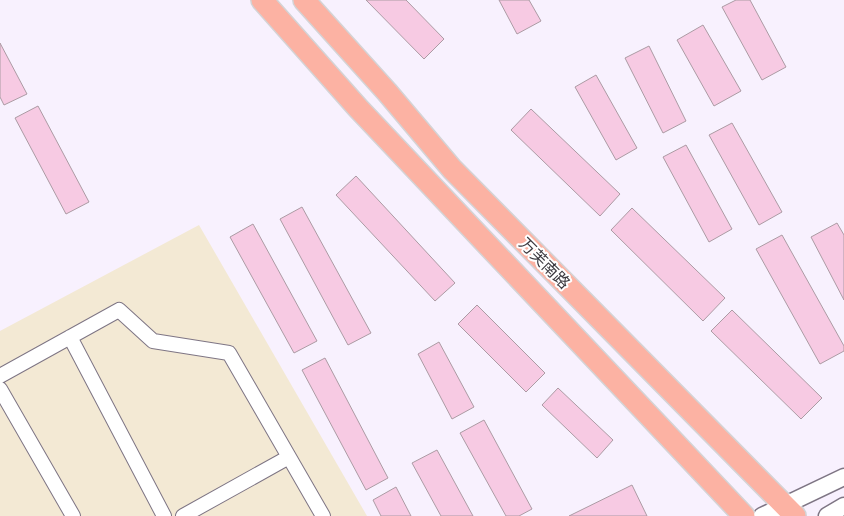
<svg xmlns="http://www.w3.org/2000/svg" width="844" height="516" viewBox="0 0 844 516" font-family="Helvetica,'Noto Sans SC',sans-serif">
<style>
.commercial{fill:#f3e9d4}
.building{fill:#f7cae3;stroke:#ac9ba4}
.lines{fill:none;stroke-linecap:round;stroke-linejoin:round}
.minor-casing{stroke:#7e7584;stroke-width:16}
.tertiary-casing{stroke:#7e7584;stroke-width:19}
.primary-casing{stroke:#d4d3d5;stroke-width:24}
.minor{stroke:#fff;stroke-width:14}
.tertiary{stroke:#fff;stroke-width:16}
.primary{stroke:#fcb2a3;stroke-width:21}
.labels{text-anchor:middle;stroke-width:4;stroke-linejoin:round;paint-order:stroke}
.street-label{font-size:16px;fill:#3b383e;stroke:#fff}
</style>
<rect width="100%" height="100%" fill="#f8f1fe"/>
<path class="commercial" d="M 199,225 L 367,516 L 0,516 L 0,331 Z"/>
<path class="building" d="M 366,0 L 406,0 L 444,39 L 424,59 Z
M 499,0 L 529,0 L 541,21 L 517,34 Z
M 736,0 L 750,0 L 786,67 L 762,80 L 722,7 Z
M 703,25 L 741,91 L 714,106 L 677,40 Z
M 0,43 L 27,94 L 4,105 L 0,97 Z
M 649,46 L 686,121 L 663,133 L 625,58 Z
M 596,75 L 637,148 L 616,160 L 575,87 Z
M 38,106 L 89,202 L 66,214 L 15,118 Z
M 531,109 L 620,194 L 600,216 L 511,130 Z
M 732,123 L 782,212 L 759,225 L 709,135 Z
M 686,145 L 732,229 L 709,242 L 663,157 Z
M 356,176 L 455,283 L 435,301 L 336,195 Z
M 302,207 L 371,333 L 348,345 L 280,219 Z
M 632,208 L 725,298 L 703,321 L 611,230 Z
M 837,223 L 844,235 L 844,300 L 811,237 Z
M 253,224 L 317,341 L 294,353 L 230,237 Z
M 782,235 L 844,346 L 844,351 L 820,364 L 756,249 Z
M 477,305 L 545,373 L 526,392 L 458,324 Z
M 732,310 L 822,398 L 801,419 L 711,331 Z
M 439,342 L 474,407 L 452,419 L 418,354 Z
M 325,358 L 388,478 L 366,490 L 302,370 Z
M 558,388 L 613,440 L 597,458 L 542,405 Z
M 484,420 L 532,509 L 519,516 L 506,516 L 460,433 Z
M 437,450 L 473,516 L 441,516 L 412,463 Z
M 632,485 L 647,516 L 569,516 Z
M 396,487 L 411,516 L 381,516 L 373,500 Z"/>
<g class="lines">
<defs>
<path id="minor" d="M 70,337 L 164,516
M 0,376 L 119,310 L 153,341 L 229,353 L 323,516
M 0,389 L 73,516
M 183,516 L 289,457"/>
<path id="tertiary" d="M 762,516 L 844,477
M 827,516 L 844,506"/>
<path id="primary" d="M 262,0 L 358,108 L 744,516
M 304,0 L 387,92 L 452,169 L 795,516"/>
</defs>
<use href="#minor" class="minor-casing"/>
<use href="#tertiary" class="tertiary-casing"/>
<use href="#primary" class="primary-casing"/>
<use href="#minor" class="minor"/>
<use href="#tertiary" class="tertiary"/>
<use href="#primary" class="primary"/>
</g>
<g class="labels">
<g class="street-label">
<text transform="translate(545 263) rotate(45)" y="6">万芙南路</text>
</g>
</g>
</svg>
